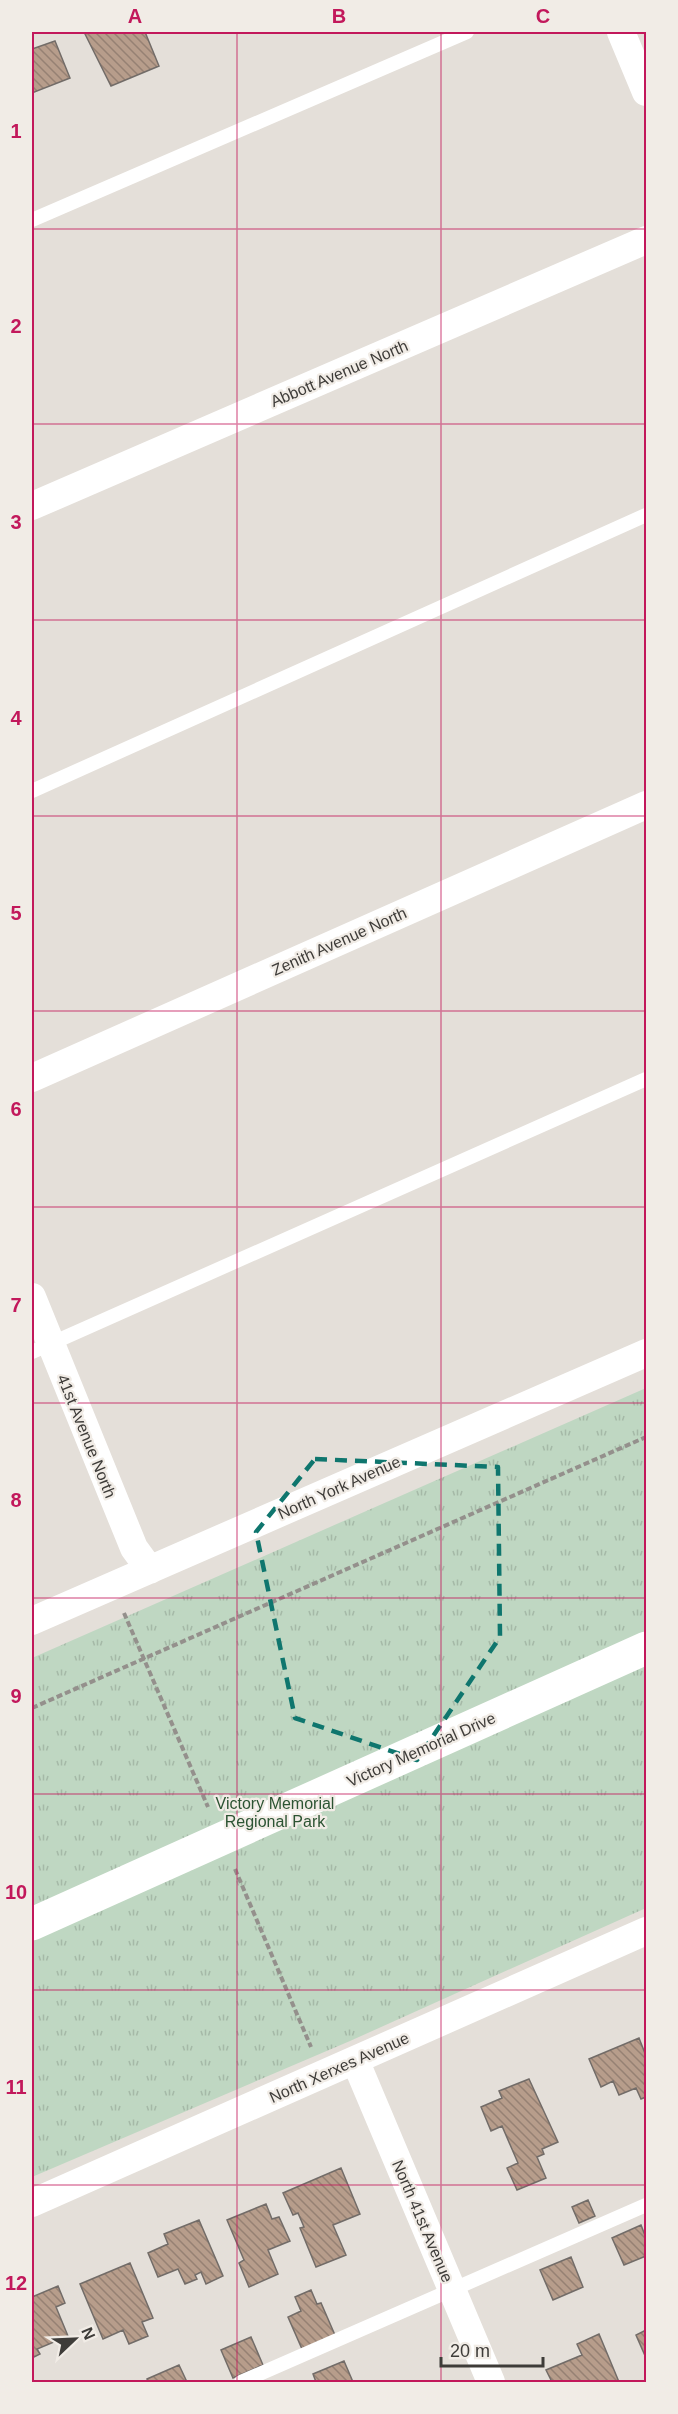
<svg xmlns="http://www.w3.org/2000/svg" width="678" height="2414" viewBox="0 0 678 2414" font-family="Helvetica,sans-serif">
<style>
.park{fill:url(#park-tufts)}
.building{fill:url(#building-back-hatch);stroke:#726c68;stroke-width:1.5}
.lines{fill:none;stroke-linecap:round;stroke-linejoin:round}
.path{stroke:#94908c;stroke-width:4;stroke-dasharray:6 3;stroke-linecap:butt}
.lane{stroke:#fff;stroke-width:14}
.street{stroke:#fff;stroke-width:28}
.secondary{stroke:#fff;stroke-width:33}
.marked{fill:none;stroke:#0f766e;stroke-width:4.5;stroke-dasharray:12 8;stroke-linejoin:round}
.grid{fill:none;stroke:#c2185b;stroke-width:1.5;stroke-opacity:0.55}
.labels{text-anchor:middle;stroke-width:4.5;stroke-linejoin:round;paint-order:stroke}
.street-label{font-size:16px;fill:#3e3c39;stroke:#f1ece6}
.park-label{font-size:16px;fill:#2c5433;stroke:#f1ece6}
.neatline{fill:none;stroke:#c2185b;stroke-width:2}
.grid-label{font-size:20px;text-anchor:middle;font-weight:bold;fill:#c2185b}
</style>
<defs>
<pattern id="park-tufts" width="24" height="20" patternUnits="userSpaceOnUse" patternTransform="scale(1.5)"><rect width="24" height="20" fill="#bfd7c2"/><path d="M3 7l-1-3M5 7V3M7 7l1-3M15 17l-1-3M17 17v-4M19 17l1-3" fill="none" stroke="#a5b9a7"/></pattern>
<pattern id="building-back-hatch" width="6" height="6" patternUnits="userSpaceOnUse" patternTransform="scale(1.5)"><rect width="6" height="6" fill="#b79d8b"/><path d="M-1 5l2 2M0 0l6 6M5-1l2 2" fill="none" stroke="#968173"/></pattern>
</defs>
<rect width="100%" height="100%" fill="#e4dfd9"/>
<path class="park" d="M 646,1388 L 646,1908 L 350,2041 L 32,2177 L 32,1658 Z"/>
<path class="building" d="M 90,32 L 145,32 L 159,66 L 111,86 L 85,34 Z
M 55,41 L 70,78 L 32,93 L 32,49 Z
M 639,2038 L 646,2056 L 646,2097 L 641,2099 L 636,2088 L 619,2095 L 613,2081 L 601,2087 L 589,2059 Z
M 529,2079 L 558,2142 L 542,2149 L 544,2154 L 537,2157 L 546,2178 L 517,2190 L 507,2168 L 518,2163 L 502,2126 L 491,2131 L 481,2107 L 502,2098 L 499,2091 Z
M 341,2168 L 360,2214 L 333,2225 L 346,2255 L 316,2267 L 300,2228 L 304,2227 L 298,2213 L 293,2215 L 283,2193 Z
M 588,2200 L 595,2216 L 579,2223 L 572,2207 Z
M 266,2204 L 272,2219 L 279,2217 L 290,2241 L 268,2250 L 278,2274 L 249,2287 L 239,2263 L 244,2260 L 227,2220 Z
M 199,2220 L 223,2276 L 206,2284 L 201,2272 L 195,2275 L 197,2279 L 185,2284 L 178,2269 L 158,2277 L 148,2253 L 168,2244 L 164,2234 Z
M 641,2225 L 646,2238 L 646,2256 L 624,2265 L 612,2238 Z
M 571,2257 L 583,2287 L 553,2300 L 540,2270 Z
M 130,2263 L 153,2318 L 142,2322 L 148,2336 L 129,2344 L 123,2330 L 103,2339 L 80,2284 Z
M 58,2286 L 65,2303 L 56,2307 L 68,2336 L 37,2349 L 40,2354 L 32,2358 L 32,2297 Z
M 311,2290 L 317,2304 L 321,2303 L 335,2335 L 302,2349 L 288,2317 L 301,2311 L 295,2297 Z
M 646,2330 L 646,2358 L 636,2335 Z
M 599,2334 L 619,2382 L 552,2382 L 546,2370 L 582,2355 L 577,2344 Z
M 251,2337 L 263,2365 L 233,2378 L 221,2350 Z
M 344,2361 L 353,2382 L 316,2382 L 313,2374 Z
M 179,2365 L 187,2382 L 148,2382 L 147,2379 Z"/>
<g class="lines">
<path class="path" d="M 124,1613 L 208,1807
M 32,1708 L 646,1437
M 235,1869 L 311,2047"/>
<path class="lane" d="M 32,220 L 467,32
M 32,791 L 646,515
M 32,1352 L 646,1079
M 241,2382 L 646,2205"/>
<path class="street" d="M 621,32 L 646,92
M 32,506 L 646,240
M 32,1078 L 646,805
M 32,1297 L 134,1548 L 150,1570
M 32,1621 L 646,1353
M 355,2060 L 491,2382
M 32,2203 L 646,1931"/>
<path class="secondary" d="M 32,1924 L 646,1648"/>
</g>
<path class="marked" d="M 315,1459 L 498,1467 L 500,1637 L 417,1760 L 295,1718 L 256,1532 Z"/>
<path class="grid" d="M 237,32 L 237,2382M 441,32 L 441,2382M 32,229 L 646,229M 32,424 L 646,424M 32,620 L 646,620M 32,816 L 646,816M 32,1011 L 646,1011M 32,1207 L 646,1207M 32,1403 L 646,1403M 32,1598 L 646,1598M 32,1794 L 646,1794M 32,1990 L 646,1990M 32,2185 L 646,2185"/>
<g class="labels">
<g class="street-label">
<text transform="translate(339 373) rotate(-23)" y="6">Abbott Avenue North</text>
<text transform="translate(339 941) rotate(-24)" y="6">Zenith Avenue North</text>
<text transform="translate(87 1436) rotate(68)" y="6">41st Avenue North</text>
<text transform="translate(339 1487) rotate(-24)" y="6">North York Avenue</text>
<text transform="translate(421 1749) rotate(-24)" y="6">Victory Memorial Drive</text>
<text transform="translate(339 2067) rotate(-24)" y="6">North Xerxes Avenue</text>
<text transform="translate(423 2221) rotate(67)" y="6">North 41st Avenue</text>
</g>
<g class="park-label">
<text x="275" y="1809">Victory Memorial<tspan x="275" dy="18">Regional Park</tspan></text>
</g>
</g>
<rect width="678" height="2414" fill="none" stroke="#f1ece6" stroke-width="66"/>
<g transform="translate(75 2339) rotate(67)" stroke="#f1ece6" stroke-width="4.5" paint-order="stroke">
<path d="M0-4.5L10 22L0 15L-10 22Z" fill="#3e3c39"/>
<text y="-9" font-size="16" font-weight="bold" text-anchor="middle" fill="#3e3c39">N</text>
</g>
<path d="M441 2357v9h102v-9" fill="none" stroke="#3e3c39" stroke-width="3"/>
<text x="450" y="2357" font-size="18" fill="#3e3c39" stroke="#f1ece6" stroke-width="4.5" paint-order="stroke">20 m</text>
<rect x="33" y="33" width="612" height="2348" class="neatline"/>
<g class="grid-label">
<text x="135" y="23">A</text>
<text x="339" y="23">B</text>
<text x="543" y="23">C</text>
<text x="16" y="138">1</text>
<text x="16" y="333">2</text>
<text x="16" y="529">3</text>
<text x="16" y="725">4</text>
<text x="16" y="920">5</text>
<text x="16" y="1116">6</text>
<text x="16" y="1312">7</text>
<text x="16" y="1507">8</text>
<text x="16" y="1703">9</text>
<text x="16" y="1899">10</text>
<text x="16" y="2094">11</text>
<text x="16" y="2290">12</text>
</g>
</svg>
